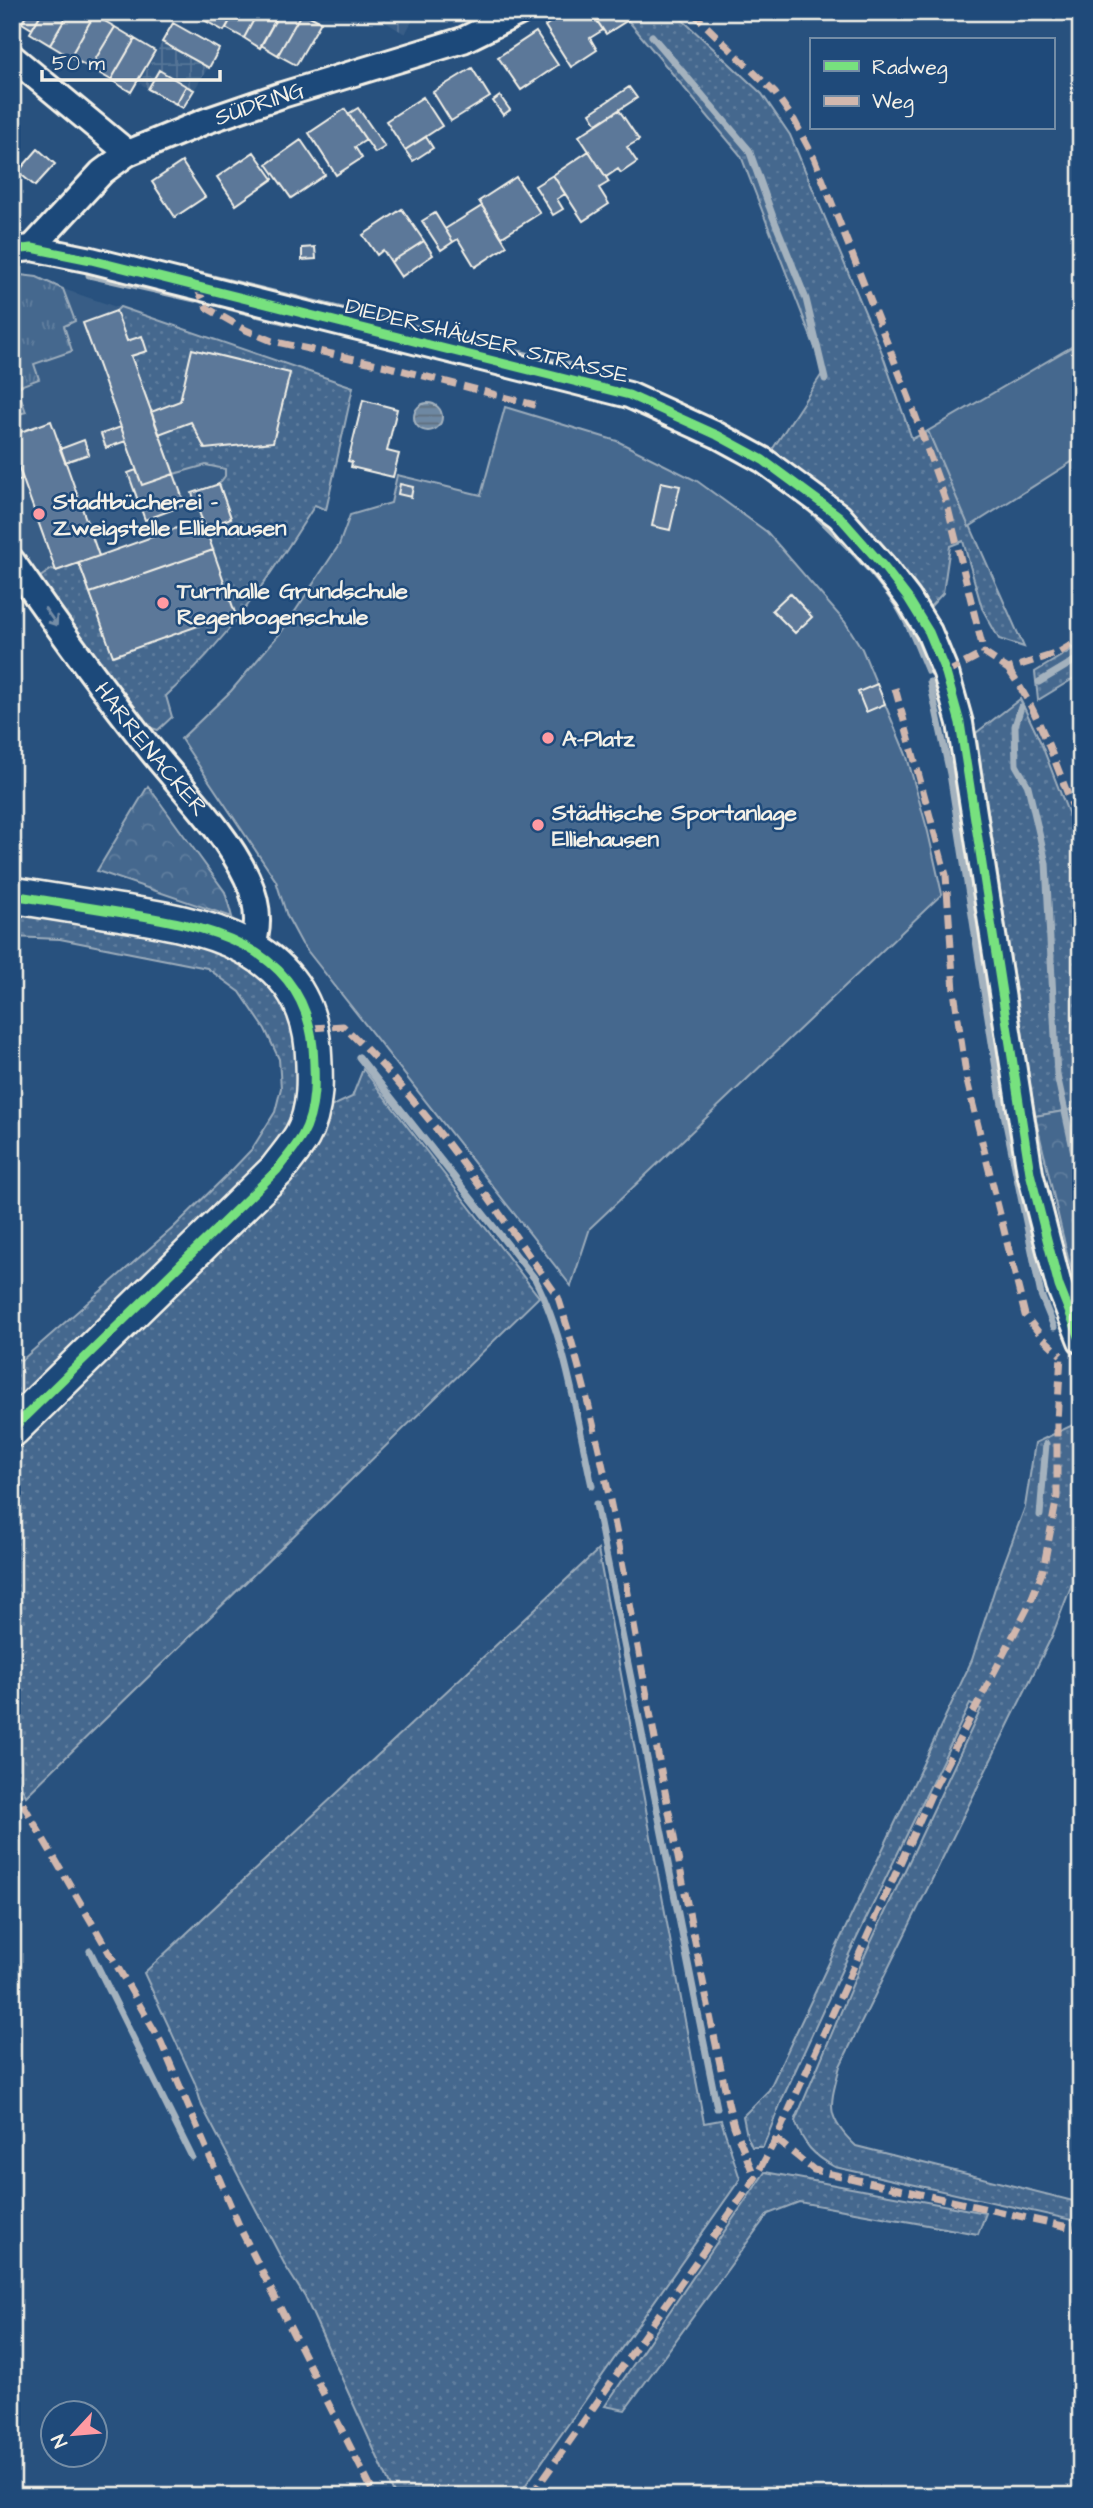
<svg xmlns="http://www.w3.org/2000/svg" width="1093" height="2508" viewBox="0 0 1093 2508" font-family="'Architects Daughter',sans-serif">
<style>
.built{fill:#375d86}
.industrial{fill:url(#industrial-grid)}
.grass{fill:url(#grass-dots);stroke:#9cacbb;stroke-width:2}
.forest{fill:url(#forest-crowns);stroke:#9cacbb;stroke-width:2}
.park{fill:url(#park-tufts);stroke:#9cacbb;stroke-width:2}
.garden{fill:#45688e;stroke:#9cacbb;stroke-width:2}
.water{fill:url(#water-rules);stroke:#a4b2be;stroke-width:2}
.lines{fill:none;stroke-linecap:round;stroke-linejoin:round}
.stream{stroke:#a4b2be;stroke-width:7}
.building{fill:#5b7899;stroke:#f4f1e8;stroke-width:2}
.street-casing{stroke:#f4f1e8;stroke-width:30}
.secondary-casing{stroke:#f4f1e8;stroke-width:40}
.street{stroke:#1f4a7a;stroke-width:24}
.secondary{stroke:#1f4a7a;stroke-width:35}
.quiet{stroke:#d1b7ad;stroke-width:7;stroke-dasharray:14 7;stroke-linecap:butt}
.cycleway-casing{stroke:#1f4a7a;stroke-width:13}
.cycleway{stroke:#77e17e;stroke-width:9}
.oneway{stroke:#748da6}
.poi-dot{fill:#ff9aa2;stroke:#1f4a7a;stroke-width:2.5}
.labels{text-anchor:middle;stroke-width:5;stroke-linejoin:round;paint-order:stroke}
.street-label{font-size:23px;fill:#f4f1e8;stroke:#1f4a7a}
.poi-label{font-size:23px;font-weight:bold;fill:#f4f1e8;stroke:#1f4a7a;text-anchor:start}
</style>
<defs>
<pattern id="industrial-grid" width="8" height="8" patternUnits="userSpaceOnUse" patternTransform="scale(1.75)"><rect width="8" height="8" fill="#375d86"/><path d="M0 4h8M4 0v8" fill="none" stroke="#557597"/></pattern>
<pattern id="grass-dots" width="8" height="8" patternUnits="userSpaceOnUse" patternTransform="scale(1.75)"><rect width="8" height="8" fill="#45688e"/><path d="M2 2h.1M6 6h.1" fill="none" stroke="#607e9e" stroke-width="1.8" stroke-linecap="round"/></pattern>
<pattern id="forest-crowns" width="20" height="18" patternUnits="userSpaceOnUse" patternTransform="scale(1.75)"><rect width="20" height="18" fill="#45688e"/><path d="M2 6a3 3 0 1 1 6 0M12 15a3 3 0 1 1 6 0" fill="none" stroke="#607e9e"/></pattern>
<pattern id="park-tufts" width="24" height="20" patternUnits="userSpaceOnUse" patternTransform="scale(1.75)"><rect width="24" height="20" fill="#45688e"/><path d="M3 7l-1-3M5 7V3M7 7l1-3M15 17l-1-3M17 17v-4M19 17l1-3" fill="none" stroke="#607e9e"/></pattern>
<pattern id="water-rules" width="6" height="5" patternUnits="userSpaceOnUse" patternTransform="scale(1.75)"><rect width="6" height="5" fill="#6e88a2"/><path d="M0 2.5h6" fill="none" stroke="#5f6e7d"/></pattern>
</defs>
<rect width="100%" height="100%" fill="#28517e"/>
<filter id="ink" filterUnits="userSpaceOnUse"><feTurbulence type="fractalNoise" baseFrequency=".0143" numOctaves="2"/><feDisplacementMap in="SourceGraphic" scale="14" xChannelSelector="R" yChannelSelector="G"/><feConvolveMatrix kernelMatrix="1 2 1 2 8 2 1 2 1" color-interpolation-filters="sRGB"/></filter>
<g filter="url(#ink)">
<path class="built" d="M 63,289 L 353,387 L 326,510 L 315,505 L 276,567 L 242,612 L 201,665 L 166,696 L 172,717 L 158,730 L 151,729 L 36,580 L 12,545 L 12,416 L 26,411 L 17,387 L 64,325 L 74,321 Z"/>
<path class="industrial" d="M 369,12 L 417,12 L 405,34 Z
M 173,23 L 219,50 L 183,108 L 139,83 Z"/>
<path class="grass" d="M 621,12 L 674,12 L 762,94 L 790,135 L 881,350 L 912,439 L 928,431 L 1024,647 L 999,639 L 982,608 L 963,541 L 950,546 L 943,593 L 930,607 L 841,508 L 770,453 L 824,371 L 741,156 Z
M 120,307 L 353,387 L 326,510 L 315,505 C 271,575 228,640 166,696 L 172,717 L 158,730 L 142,725 L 36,580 L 52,569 L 56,571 L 79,563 L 90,593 L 212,550 L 205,528 L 231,518 L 219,484 L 225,476 L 225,469 L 206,465 L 174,474 L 131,356 L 146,351 L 127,341 L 116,311 Z
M 1081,644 L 1081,674 L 1038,700 L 1035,672 Z
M 1020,699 L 1041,743 L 1081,846 L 1081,1108 L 1035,1116 L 976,733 Z
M 12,906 L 173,932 L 237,955 L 285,999 L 304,1080 L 287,1139 L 12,1413 L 12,1358 L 22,1360 L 173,1228 L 232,1170 L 252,1149 L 275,1112 L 281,1088 L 279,1059 L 265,1029 L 240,992 L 207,968 L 60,939 L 12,937 Z
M 363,1069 L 539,1297 L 26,1796 L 12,1769 L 12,1441 L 324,1110 L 352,1097 Z
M 1081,1421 L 1081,1560 L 1052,1636 L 840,2066 C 830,2105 824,2116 856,2146 L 1081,2203 L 1081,2222 L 835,2167 C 814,2156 803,2144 795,2121 L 864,1957 L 981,1709 L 970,1704 L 850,1952 L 784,2095 L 763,2147 L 752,2147 L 747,2136 L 743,2116 L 769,2090 L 972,1660 L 996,1585 L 1025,1507 L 1035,1443 Z
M 598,1550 L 704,2123 L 721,2120 L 740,2179 L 518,2496 L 395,2496 L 305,2297 L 286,2267 L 202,2106 L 195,2083 L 144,1973 Z
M 765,2172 L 986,2213 L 978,2234 L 799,2202 L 768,2214 L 625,2410 L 605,2406 Z"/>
<path class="forest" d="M 148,786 L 225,892 L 232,917 L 97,871 Z
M 1081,1108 L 1081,1295 L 1068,1258 L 1035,1116 Z"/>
<path class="park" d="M 12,274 L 37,277 L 63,289 L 75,321 L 64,326 L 72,351 L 34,364 L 39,379 L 17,387 L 26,412 L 12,416 Z"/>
<path class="garden" d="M 1075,345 L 1081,356 L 1081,456 L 969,527 L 928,431 Z
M 505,407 L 617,441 L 697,481 L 767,532 L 845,622 L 862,649 L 907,757 L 928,832 L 942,894 L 590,1228 L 571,1286 L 302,944 L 287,916 L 276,881 L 181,739 L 231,691 L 282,631 L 339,545 L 350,515 L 391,503 L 397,475 L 481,495 Z"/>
<path class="water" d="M414 417a14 14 0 1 1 28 0a14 14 0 1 1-28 0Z"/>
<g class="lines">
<path class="stream" d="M 652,36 L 749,150 L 773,217 L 806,299 L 825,379
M 89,275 L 195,299
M 200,275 L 600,373 L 619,381
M 229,307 L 291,323
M 808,507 C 839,537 871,567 896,603 C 910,624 918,648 928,671
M 930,682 L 950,774 L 1000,1094 L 1041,1295 L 1054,1327
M 1039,682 L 1081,657
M 1021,707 L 1015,726 L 1016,765 L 1028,786 L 1046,863 L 1057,1075 L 1081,1185
M 359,1057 L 535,1279 C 566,1339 577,1420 592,1486
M 1079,1378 L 1081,1383
M 596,1504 L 717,2108
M 1040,1515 L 1046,1444
M 90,1951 L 192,2157"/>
</g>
<path class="building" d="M 28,12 L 42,12 L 32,29 L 22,23 Z
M 42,12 L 69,12 L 50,45 L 30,33 Z
M 69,12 L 90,12 L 94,15 L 70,57 L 50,45 Z
M 211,12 L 235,12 L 224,31 L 206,21 Z
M 235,12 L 258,12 L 244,38 L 226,28 Z
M 258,12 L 280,12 L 260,48 L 244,38 Z
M 280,12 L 302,12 L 278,55 L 261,45 Z
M 302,12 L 321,22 L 296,65 L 278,55 Z
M 566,12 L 591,12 L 603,30 L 590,38 L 597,50 L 571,67 L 545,26 Z
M 591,12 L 621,12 L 628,20 L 606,34 Z
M 94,15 L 115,27 L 90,68 L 70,57 Z
M 173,23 L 219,49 L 209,68 L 162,42 Z
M 115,27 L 135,39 L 111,80 L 90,68 Z
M 536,32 L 558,65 L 521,90 L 498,57 Z
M 135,39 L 155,51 L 131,92 L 111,80 Z
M 472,68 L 490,97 L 451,121 L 433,92 Z
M 159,70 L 186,86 L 176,104 L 148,89 Z
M 186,86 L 194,90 L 183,108 L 176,104 Z
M 629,87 L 637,98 L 597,124 L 590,113 Z
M 500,96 L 510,110 L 503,115 L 493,101 Z
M 423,97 L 442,126 L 405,150 L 386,121 Z
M 358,108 L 385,147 L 375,153 L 348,114 Z
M 345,109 L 366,140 L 355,147 L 362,158 L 336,175 L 309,133 Z
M 619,110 L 639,140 L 627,147 L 637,162 L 621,173 L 618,169 L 606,177 L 579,136 Z
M 426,137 L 433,148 L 413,161 L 405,150 Z
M 301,140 L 325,175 L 291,198 L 267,164 Z
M 38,149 L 55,164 L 35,186 L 18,172 Z
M 589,151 L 609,182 L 599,188 L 609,204 L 583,221 L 553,175 Z
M 254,152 L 273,179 L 236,205 L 217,177 Z
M 182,162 L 205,197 L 175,217 L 152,182 Z
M 553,175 L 565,194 L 557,199 L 563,209 L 553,215 L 535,186 Z
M 516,177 L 540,213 L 502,237 L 479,201 Z
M 482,206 L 507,246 L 475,267 L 458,239 L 453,242 L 445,229 Z
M 402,209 L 424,241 L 391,262 L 383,250 L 377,255 L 363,235 Z
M 435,213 L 453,242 L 441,250 L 422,221 Z
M 424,241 L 433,255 L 401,277 L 391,262 Z
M 315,247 L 316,259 L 302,260 L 302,248 Z
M 116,311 L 127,341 L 142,336 L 147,351 L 131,356 L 174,474 L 142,485 L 83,323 Z
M 192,349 L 290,373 L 273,442 L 205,449 L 191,422 L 159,434 L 151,412 L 180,401 Z
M 363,400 L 397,409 L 387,451 L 399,454 L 393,477 L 351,467 L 352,462 L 348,461 Z
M 51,421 L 99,556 L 56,571 L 12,449 L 12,435 Z
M 121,427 L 126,441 L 106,448 L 101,434 Z
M 84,440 L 89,454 L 65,462 L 60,449 Z
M 17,463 L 23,479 L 16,482 L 12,464 Z
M 136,470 L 142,485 L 174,474 L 185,505 L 145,520 L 128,473 Z
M 661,482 L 680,486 L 670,530 L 652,526 Z
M 219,484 L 231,518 L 205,528 L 192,493 Z
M 400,484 L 413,487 L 411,497 L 398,494 Z
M 202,519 L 213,550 L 90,593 L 79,563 Z
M 213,550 L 235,613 L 113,656 L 90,593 Z
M 790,593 L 812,617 L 795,633 L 772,610 Z
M 877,684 L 885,704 L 866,712 L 858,692 Z"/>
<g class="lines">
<defs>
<g id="street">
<path d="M 12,57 L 128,153"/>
<path id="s1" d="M 32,248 L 102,172 L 128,153 L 206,121 L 282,95 L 463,40 L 520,12"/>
<path d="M 12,250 L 32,248 L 91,260 L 629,395 L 717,435 L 763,460 L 839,516 L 884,567 L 908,598 L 929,632 L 946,673 L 960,723 L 1030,1173 L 1059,1286 L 1081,1341"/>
<path id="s2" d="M 12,561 C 57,626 102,689 151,750 C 184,791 225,831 247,878 C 258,902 261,926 251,950"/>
</g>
<path id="secondary" d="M 12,895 C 47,901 82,906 117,912 C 203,925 303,943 313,1047 C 315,1075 317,1110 302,1136 C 295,1148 285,1159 277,1170 L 12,1429"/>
</defs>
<use href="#street" class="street-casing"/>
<use href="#secondary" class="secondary-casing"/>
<use href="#street" class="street"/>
<use href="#secondary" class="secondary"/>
<path class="quiet" d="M 692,12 L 775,93 L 794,120 L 814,158 L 909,398 L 947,504 L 984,653
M 196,286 L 207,308 L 246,330 L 272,341 L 382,365 L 535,405
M 1008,669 C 1043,717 1057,772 1081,826
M 946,673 L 984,653 L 1008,669 L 1058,653 L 1081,639
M 895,688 L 946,875 L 954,991 L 967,1081 L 1025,1315 L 1042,1337 L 1061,1355
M 311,1028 L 343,1026 C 427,1105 492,1203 558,1297 C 600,1427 622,1562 647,1696 C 672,1832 700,1967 728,2103 L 734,2126 L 755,2178
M 12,1785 L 161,2042 L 241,2230 L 375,2496
M 776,2139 L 814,2170 L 1081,2230
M 531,2496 L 755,2178 L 776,2139 L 935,1786 L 1029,1605 L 1043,1570 L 1057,1497 L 1057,1421 L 1061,1355"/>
<defs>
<path id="cycleway" d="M 12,250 L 32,248 L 91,260 L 629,395 L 717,435 L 763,460 L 839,516 L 884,567 L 908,598 L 929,632 L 946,673 L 960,723 L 1030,1173 L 1059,1286 L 1081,1341
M 12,895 C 47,901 82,906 117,912 C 203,925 303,943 313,1047 C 315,1075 317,1110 302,1136 C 295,1148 285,1159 277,1170 L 12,1429"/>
</defs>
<use href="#cycleway" class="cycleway-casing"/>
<use href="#cycleway" class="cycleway"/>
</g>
<defs><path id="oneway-shaft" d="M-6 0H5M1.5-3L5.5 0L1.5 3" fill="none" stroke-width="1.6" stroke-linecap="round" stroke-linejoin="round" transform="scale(1.75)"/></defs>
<use class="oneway" href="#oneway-shaft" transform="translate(51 617) rotate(55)"/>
</g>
<g class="poi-dot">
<circle cx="39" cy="514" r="7"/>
<circle cx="163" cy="603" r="7"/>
<circle cx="548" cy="738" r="7"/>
<circle cx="538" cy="825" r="7"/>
</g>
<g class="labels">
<g class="street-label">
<text dy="8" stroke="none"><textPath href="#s1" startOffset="276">SÜDRING</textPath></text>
<text transform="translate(487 340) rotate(14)" y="8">DIEDERSHÄUSER STRASSE</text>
<text dy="8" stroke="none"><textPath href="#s2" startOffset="234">HARRENACKER</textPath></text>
</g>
<g class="poi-label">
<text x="53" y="509">Stadtbücherei -<tspan x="53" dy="26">Zweigstelle Elliehausen</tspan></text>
<text x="177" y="598">Turnhalle Grundschule<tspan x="177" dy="26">Regenbogenschule</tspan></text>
<text x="562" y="746">A-Platz</text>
<text x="552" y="820">Städtische Sportanlage<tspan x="552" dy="26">Elliehausen</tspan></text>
</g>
</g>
<rect width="1093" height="2508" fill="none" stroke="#1f4a7a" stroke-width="42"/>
<rect x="21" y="21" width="1051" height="2466" fill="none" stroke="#f4f1e8" stroke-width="2.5" filter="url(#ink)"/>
<rect x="810" y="38" width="245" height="91" fill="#1f4a7a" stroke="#748da6" stroke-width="2"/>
<rect x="824" y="61" width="35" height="10" fill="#77e17e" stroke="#748da6" stroke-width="2"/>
<text x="872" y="74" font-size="21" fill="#f4f1e8">Radweg</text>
<rect x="824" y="96" width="35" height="10" fill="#d1b7ad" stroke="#748da6" stroke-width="2"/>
<text x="872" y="108" font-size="21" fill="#f4f1e8">Weg</text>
<g transform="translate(74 2434) rotate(244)"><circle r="33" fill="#1f4a7a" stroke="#748da6" stroke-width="2"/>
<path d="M0-5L12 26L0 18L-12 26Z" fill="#ff9aa2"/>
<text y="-10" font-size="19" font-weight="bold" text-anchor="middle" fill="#f4f1e8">N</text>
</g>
<path d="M42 70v10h178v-10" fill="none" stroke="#f4f1e8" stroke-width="3.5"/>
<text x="52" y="70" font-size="21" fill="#f4f1e8" stroke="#1f4a7a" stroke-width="5" paint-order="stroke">50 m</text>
</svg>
